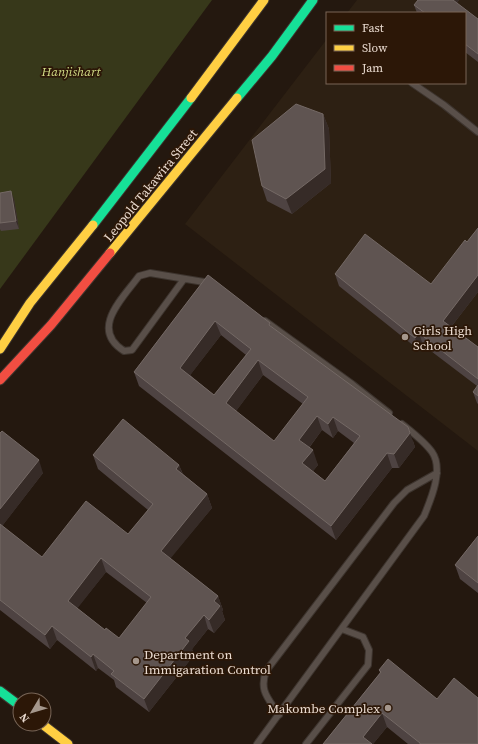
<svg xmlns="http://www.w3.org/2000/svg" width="478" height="744" viewBox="0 0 478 744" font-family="'Source Serif 4',serif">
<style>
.education{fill:#2d2013}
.green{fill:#37381a}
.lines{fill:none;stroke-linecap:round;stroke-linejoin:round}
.lane-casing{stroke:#3d342e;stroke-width:8}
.fast-casing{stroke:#3d342e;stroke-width:11}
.slow-casing{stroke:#3d342e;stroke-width:11}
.jam-casing{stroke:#3d342e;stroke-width:11}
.lane{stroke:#594f49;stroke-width:6}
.fast{stroke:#16e098;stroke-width:9}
.slow{stroke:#ffcf43;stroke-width:9}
.jam{stroke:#f24e42;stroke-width:9}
.wall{fill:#4e4342;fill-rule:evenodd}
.shaded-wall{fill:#362b27}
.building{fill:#5f5451;stroke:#746965;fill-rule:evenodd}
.poi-dot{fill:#a5978c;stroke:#2c1707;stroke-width:1.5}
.labels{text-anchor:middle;stroke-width:3.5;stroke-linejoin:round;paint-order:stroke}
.park-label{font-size:13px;font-style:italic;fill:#d1db85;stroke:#2c1707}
.street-label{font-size:13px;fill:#eadbd0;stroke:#2c1707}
.poi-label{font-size:13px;fill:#eadbd0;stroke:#2c1707;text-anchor:start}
</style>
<rect width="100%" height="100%" fill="#24180f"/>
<path class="education" d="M 357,0 L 478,0 L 478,451 L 185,224 L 327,39 L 327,83 L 465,83 L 465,13 L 347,13 Z"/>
<path class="green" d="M 0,0 L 212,0 L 0,289 Z"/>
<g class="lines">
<defs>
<path id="lane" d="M 412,83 L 444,105 L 478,132
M 184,279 L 132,350 L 124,351 C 89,329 123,298 139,276 L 150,273 L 210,283
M 265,321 L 352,384 L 389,413
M 279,715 C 268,698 259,691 266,671 L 394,503 L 407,490 L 437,473
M 257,744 L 424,516 C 431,499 444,469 432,452 C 425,442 412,432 402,424
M 306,744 L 368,665 L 369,650 L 363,637 L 342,629"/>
<path id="fast" d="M 237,98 L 272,56 L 313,0
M 93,225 L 191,98
M 0,691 L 20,706"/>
<path id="slow" d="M 191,98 L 264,0
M 110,253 L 237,98
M 0,349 L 30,303 L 93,225
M 42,724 L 68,744"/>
<path id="jam" d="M 0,380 L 51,325 L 110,253"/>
</defs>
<use href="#lane" class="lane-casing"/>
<use href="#fast" class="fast-casing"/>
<use href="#slow" class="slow-casing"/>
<use href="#jam" class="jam-casing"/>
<use href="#lane" class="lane"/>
<use href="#fast" class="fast"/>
<use href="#slow" class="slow"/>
<use href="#jam" class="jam"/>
</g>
<path class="wall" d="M 418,0 L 459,0 L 457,3 L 478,19 L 478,62 L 465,52 L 465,13 L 417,13 L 414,5 Z
M 323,114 L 329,129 L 331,183 L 292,214 L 267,201 L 262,186 Z
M 0,193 L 14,199 L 19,229 L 1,231 L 0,229 Z
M 478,228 L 478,292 L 451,327 L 478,347 L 478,404 L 477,403 L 473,392 L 477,386 L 423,345 L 419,350 L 339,286 L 335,274 L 431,284 L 467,242 Z
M 208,275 L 270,323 L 271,326 L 413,441 L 415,447 L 399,468 L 392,468 L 336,540 L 139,386 L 134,372 ZM 221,335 L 246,355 L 214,395 L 190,375 ZM 263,375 L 303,404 L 274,441 L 236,411 ZM 322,430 L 333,438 L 338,431 L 354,443 L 325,481 L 313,471 L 318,465 L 309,448 Z
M 0,433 L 43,473 L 2,526 L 42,557 L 128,534 L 148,510 L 98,469 L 93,455 L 179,465 L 183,474 L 207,494 L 212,508 L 170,558 L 218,596 L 223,610 L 222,611 L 225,620 L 214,633 L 208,629 L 192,649 L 194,655 L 149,712 L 116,687 L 114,680 L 98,668 L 96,671 L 57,640 L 50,649 L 0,610 ZM 106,572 L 147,603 L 119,638 L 105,630 L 77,608 Z
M 478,536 L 478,593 L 460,579 L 455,565 Z
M 379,670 L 437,699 L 478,744 L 408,744 L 387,727 L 373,744 L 323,744 L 380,673 Z"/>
<path class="shaded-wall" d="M 450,0 L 459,0 L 453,8 Z
M 323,114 L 329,129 L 331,183 L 292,214 L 286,199 Z
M 11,191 L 14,199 L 19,229 L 16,221 Z
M 478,275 L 478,292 L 447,332 L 443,321 Z
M 215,321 L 221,335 L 185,382 L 180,368 Z
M 419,333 L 423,345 L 419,350 L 415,338 Z
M 258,360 L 263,375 L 231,418 L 226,403 Z
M 317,416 L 322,430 L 304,454 L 299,440 Z
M 333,417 L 338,431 L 333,438 L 328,424 Z
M 408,427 L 415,447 L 399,468 L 394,454 Z
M 313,450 L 318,465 L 308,477 L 302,463 Z
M 387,453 L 392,468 L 336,540 L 331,526 Z
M 39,460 L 43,473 L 0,529 L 0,509 Z
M 179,465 L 184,478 L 176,469 Z
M 207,494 L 212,508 L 166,564 L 161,551 Z
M 101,558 L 106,572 L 73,614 L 68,601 Z
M 218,596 L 223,610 L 222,611 L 225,620 L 214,633 L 209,620 L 214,601 Z
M 204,615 L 208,629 L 192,649 L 194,655 L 149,712 L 144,699 L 185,638 Z
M 52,626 L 57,640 L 50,649 L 45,635 Z
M 93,654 L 98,668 L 96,671 L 91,657 Z
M 382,713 L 387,727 L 373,744 L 365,744 L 363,737 Z"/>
<path class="building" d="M 418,0 L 453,0 L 478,19 L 478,54 L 465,44 L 465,13 L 425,13 L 414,5 Z
M 296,104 L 323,114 L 325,169 L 286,199 L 262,186 L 252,140 Z
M 11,191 L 16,221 L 0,223 L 0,193 Z
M 478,228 L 478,275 L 443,321 L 478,347 L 478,379 L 419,333 L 415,338 L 335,274 L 365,234 L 431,284 L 465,240 L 467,242 Z
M 208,275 L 270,323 L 269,325 L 408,427 L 410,433 L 394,454 L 387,453 L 331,526 L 134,372 ZM 215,321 L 251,349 L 214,395 L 180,368 ZM 258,360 L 308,397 L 274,441 L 226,403 ZM 317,416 L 328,424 L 333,417 L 360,436 L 325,481 L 302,463 L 313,450 L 299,440 Z
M 478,385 L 478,396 L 473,392 Z
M 123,419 L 179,465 L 176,469 L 207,494 L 161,551 L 218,596 L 214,601 L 220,606 L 209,620 L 204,615 L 185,638 L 189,641 L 144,699 L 111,674 L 114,671 L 93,654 L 91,657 L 52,626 L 45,635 L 0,600 L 0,524 L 42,557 L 86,501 L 128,534 L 153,504 L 93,455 ZM 101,558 L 151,597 L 119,638 L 106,628 L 105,630 L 68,601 Z
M 2,431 L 39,460 L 0,509 L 0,433 Z
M 478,536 L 478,583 L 455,565 Z
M 388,659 L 437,699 L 454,678 L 478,698 L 478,744 L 420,744 L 420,743 L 382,713 L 363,737 L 372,744 L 323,744 L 381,672 L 379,670 Z"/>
<g class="poi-dot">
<circle cx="405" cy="337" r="4"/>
<circle cx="136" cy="661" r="4"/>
<circle cx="388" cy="708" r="4"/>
</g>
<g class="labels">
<g class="park-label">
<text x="71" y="76">Hanjishart</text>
</g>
<g class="street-label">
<text transform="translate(150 185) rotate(-51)" y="5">Leopold Takawira Street</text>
</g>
<g class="poi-label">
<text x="413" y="335">Girls High<tspan x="413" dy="15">School</tspan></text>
<text x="144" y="659">Department on<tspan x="144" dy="15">Immigaration Control</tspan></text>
<text x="380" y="713" text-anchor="end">Makombe Complex</text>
</g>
</g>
<rect x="326" y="12" width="140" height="72" fill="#2c1707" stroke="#786557"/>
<rect x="334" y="25" width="20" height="6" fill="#16e098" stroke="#786557"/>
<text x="362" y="32" font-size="12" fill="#eadbd0">Fast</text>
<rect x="334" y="45" width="20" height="6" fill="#ffcf43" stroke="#786557"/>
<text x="362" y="52" font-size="12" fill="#eadbd0">Slow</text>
<rect x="334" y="65" width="20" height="6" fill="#f24e42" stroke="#786557"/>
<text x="362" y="72" font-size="12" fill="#eadbd0">Jam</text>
<g transform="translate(32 712) rotate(232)"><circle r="19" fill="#2c1707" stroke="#786557"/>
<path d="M0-3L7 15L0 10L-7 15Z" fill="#a5978c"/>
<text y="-6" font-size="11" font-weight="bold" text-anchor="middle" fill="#eadbd0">N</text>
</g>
</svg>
